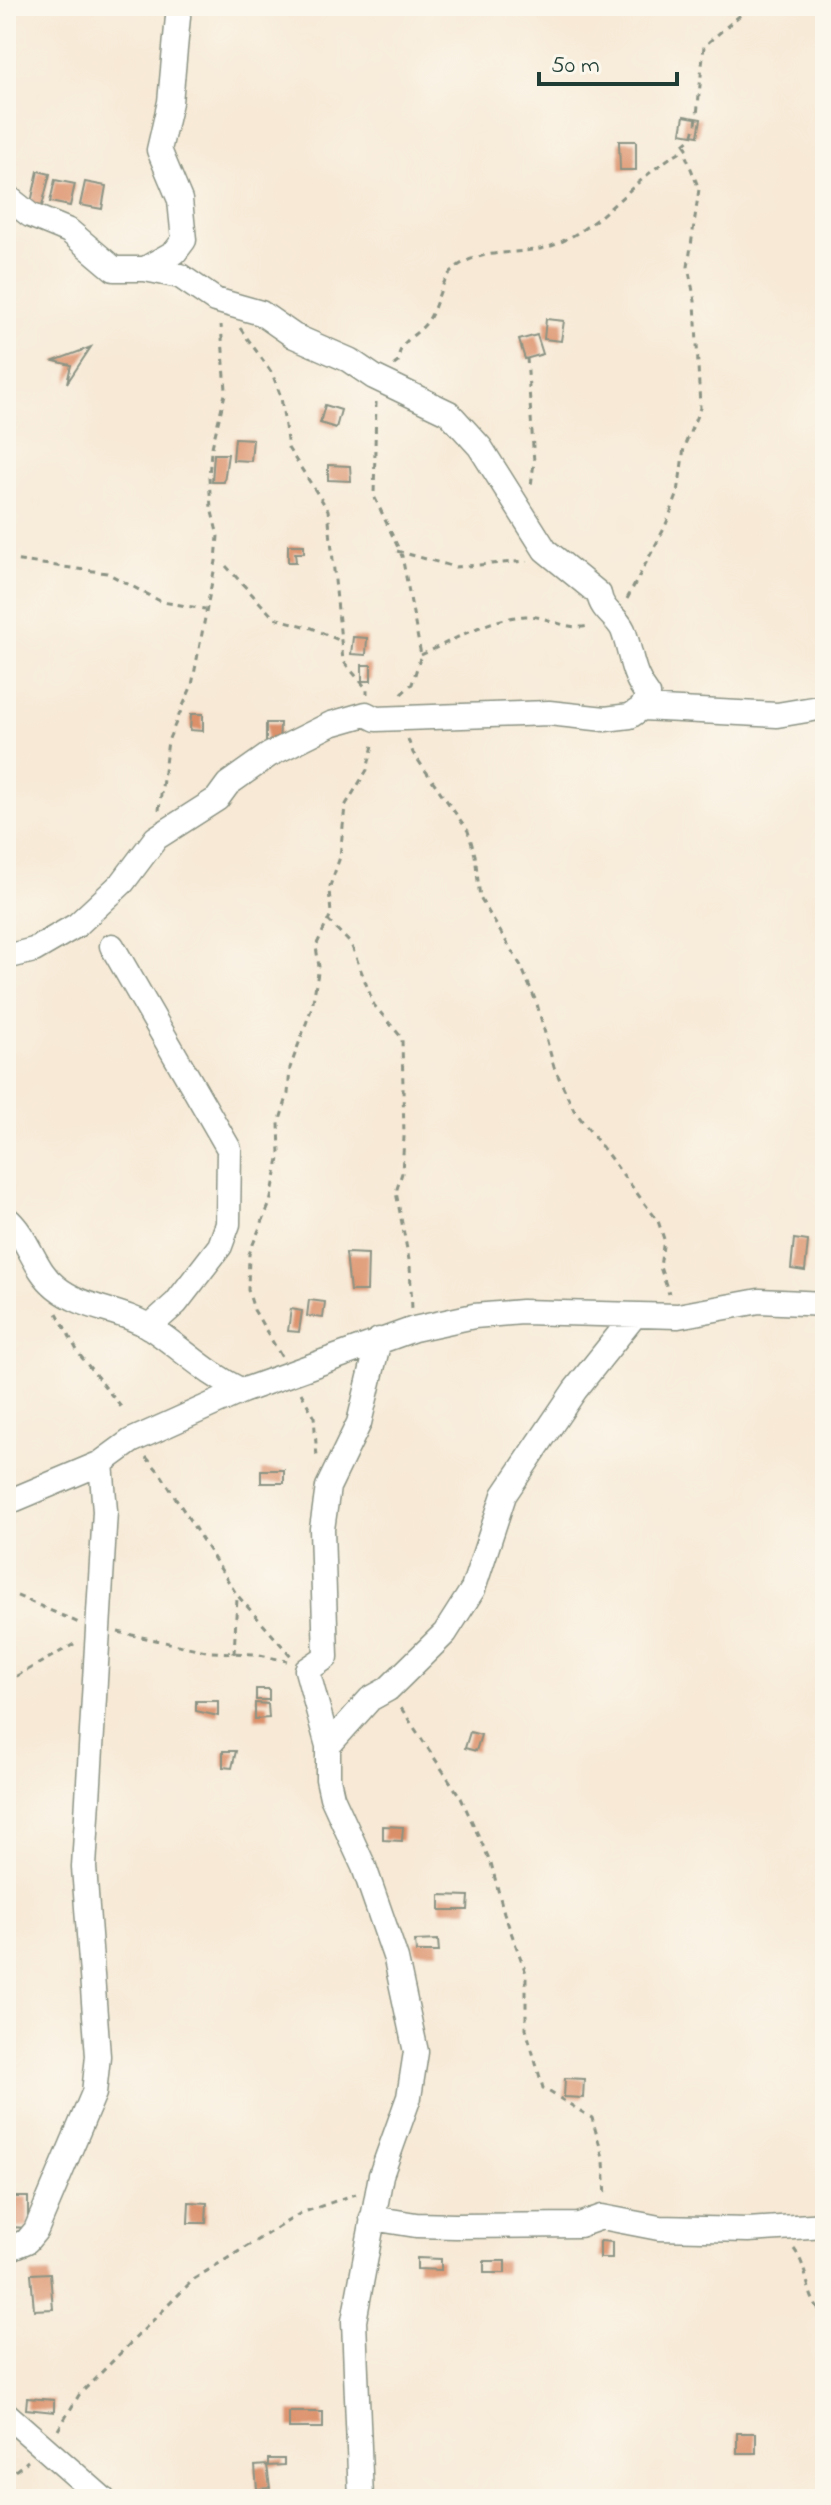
<svg xmlns="http://www.w3.org/2000/svg" width="831" height="2505" viewBox="0 0 831 2505" font-family="'Indie Flower',sans-serif">
<style>
.building{fill:#dc9069}
.lines{fill:none;stroke-linecap:round;stroke-linejoin:round}
.minor-casing{stroke:#8b9384;stroke-width:27}
.path{stroke:#8b9384;stroke-width:3;stroke-dasharray:6 6;stroke-linecap:butt}
.minor{stroke:#fff;stroke-width:24}
</style>
<rect width="100%" height="100%" fill="#fbf7ec"/>
<filter id="ink" filterUnits="userSpaceOnUse"><feTurbulence type="fractalNoise" baseFrequency=".0125" numOctaves="2"/><feDisplacementMap in="SourceGraphic" scale="16" xChannelSelector="R" yChannelSelector="G"/><feConvolveMatrix kernelMatrix="1 2 1 2 8 2 1 2 1" color-interpolation-filters="sRGB"/></filter>
<filter id="wash" filterUnits="userSpaceOnUse"><feTurbulence type="fractalNoise" baseFrequency=".006" numOctaves="4" result="noise"/><feDisplacementMap in="SourceGraphic" scale="32" xChannelSelector="R" yChannelSelector="G"/><feGaussianBlur stdDeviation="1.8" result="paint"/><feColorMatrix in="noise" values="0 0 0 0 0 0 0 0 0 0 0 0 0 0 0 0 0 1.4 0 .05"/><feComposite in="paint" operator="in"/></filter>
<g filter="url(#wash)">
<rect width="100%" height="100%" fill="#f7e9d5"/>
<g id="blocks">
<path class="building" d="M 684,116 L 701,119 L 698,136 L 681,133 Z
M 619,141 L 636,141 L 636,170 L 620,170 Z
M 38,171 L 50,174 L 41,210 L 30,207 Z
M 55,180 L 75,184 L 70,206 L 50,202 Z
M 85,182 L 106,186 L 102,209 L 80,205 Z
M 546,319 L 564,321 L 561,341 L 544,339 Z
M 537,335 L 543,354 L 525,359 L 519,340 Z
M 91,347 L 67,383 L 71,365 L 54,361 Z
M 325,405 L 341,410 L 336,428 L 320,423 Z
M 235,438 L 253,439 L 251,461 L 233,460 Z
M 214,454 L 228,454 L 224,482 L 212,482 Z
M 328,465 L 350,466 L 351,481 L 328,480 Z
M 288,545 L 304,545 L 304,553 L 295,553 L 296,562 L 288,562 Z
M 353,637 L 367,638 L 366,655 L 351,654 Z
M 362,665 L 371,665 L 371,681 L 362,681 Z
M 191,714 L 203,714 L 203,731 L 190,730 Z
M 266,723 L 280,723 L 279,745 L 266,745 Z
M 794,1239 L 808,1241 L 805,1271 L 791,1269 Z
M 346,1253 L 368,1254 L 367,1291 L 350,1291 Z
M 309,1300 L 325,1302 L 323,1318 L 307,1316 Z
M 291,1309 L 302,1311 L 299,1332 L 288,1331 Z
M 261,1470 L 284,1470 L 284,1483 L 261,1483 Z
M 256,1689 L 269,1689 L 269,1700 L 256,1700 Z
M 196,1701 L 218,1701 L 218,1716 L 196,1711 Z
M 255,1703 L 268,1704 L 269,1718 L 255,1719 Z
M 470,1732 L 481,1735 L 476,1751 L 465,1748 Z
M 223,1751 L 236,1751 L 232,1768 L 223,1767 Z
M 383,1826 L 403,1827 L 402,1841 L 383,1840 Z
M 440,1895 L 469,1896 L 468,1910 L 440,1910 Z
M 438,1940 L 439,1952 L 416,1952 L 415,1941 Z
M 565,2078 L 584,2079 L 583,2098 L 564,2097 Z
M 10,2197 L 28,2197 L 28,2228 L 10,2227 Z
M 189,2202 L 207,2203 L 206,2223 L 188,2223 Z
M 600,2241 L 612,2242 L 612,2258 L 600,2258 Z
M 417,2258 L 441,2259 L 441,2270 L 417,2269 Z
M 484,2261 L 505,2261 L 505,2273 L 484,2273 Z
M 50,2273 L 53,2309 L 34,2310 L 31,2274 Z
M 27,2398 L 54,2400 L 54,2412 L 26,2409 Z
M 289,2412 L 323,2412 L 323,2428 L 289,2428 Z
M 737,2433 L 756,2433 L 756,2453 L 737,2453 Z
M 268,2459 L 284,2459 L 284,2465 L 268,2466 Z
M 267,2465 L 270,2488 L 257,2489 L 255,2466 Z"/>
</g>
</g>
<g filter="url(#ink)">
<use href="#blocks" fill-opacity="0" stroke="#8b9384" stroke-width="2"/>
<g class="lines">
<defs>
<path id="minor" d="M 6,196 L 30,215 L 69,231 L 114,269 L 145,269 L 180,276 L 215,300 L 261,313 L 294,336 L 349,360 L 374,377 L 449,413 L 480,447 L 545,550 L 599,594 C 602,612 616,615 623,630 C 632,654 631,674 648,695 L 642,708
M 145,269 L 175,252 L 184,240 L 180,200 L 159,150 L 170,102 L 179,6
M 112,946 L 229,1149 L 228,1224 L 220,1246 L 176,1303 L 149,1327
M 6,957 L 34,950 L 77,925 L 123,882 L 156,838 L 217,799 L 228,784 L 269,755 L 331,724 L 366,714 L 376,719 L 549,713 L 605,719 L 630,716 L 642,708 L 777,715 L 825,707
M 6,1218 C 29,1237 33,1269 56,1287 C 84,1310 122,1309 151,1328 C 184,1350 204,1372 242,1391
M 6,1503 L 101,1463 L 131,1441 L 242,1391 L 414,1329 L 474,1316 L 522,1312 L 678,1316 L 759,1301 L 825,1304
M 328,1746 L 370,1699 L 388,1689 L 445,1633 L 473,1589 L 504,1495 L 575,1390 L 634,1316
M 372,2218 L 416,2225 L 456,2226 L 579,2225 L 602,2217 L 659,2228 L 748,2230 L 825,2225
M 6,2250 L 27,2241 L 36,2230 L 94,2093 L 98,2056 L 84,1867 L 105,1511 L 101,1463
M 6,2414 L 103,2499
M 361,2499 L 354,2321 L 381,2175 L 409,2097 L 416,2052 L 396,1959 L 364,1867 L 332,1797 L 328,1779 L 328,1746 L 307,1670 L 326,1657 L 322,1529 L 328,1487 L 359,1423 L 379,1340"/>
</defs>
<use href="#minor" class="minor-casing"/>
<path class="path" d="M 684,144 L 692,137 L 696,125 L 704,46 L 751,6
M 240,328 L 272,373 L 281,397 L 288,448 L 328,510 L 343,661 L 367,689 L 367,694
M 527,358 L 534,462 L 531,486
M 394,365 L 398,362 C 399,338 418,337 429,319 C 438,304 440,282 453,270 C 479,246 523,257 554,245 C 606,224 637,173 687,148 L 684,144
M 376,402 L 374,496 L 402,556 L 421,655 L 412,684 L 398,697
M 397,551 L 455,567 L 527,561
M 6,559 L 107,573 L 162,602 L 205,609
M 226,566 L 274,618 L 312,628 L 343,642
M 627,599 L 665,527 L 678,493 L 684,447 L 700,408 L 695,301 L 688,267 L 699,189 L 684,151
M 421,655 C 457,639 485,619 525,616 C 548,615 568,633 591,625
M 408,739 L 413,753 L 468,831 L 475,855 L 480,898 L 521,966 L 537,1004 L 554,1067 L 574,1110 L 658,1221 L 664,1239 L 660,1267 L 669,1294
M 159,810 L 168,741 L 192,685 L 216,561 L 218,536 L 211,508 L 209,477 L 211,451 L 226,390 L 221,325
M 328,920 L 351,944 L 374,1005 L 402,1038 L 404,1137 L 402,1173 L 396,1192 L 410,1265 L 412,1309
M 57,1313 L 79,1354 L 121,1407
M 281,1356 L 254,1310 L 248,1290 L 249,1254 L 270,1203 L 280,1154 L 279,1123 L 288,1094 L 290,1068 L 312,1007 L 319,967 L 316,946 L 331,914 L 329,889 L 340,857 L 345,806 L 367,770 L 374,741
M 301,1393 L 314,1416 L 317,1458
M 146,1457 L 160,1473 L 237,1595 L 292,1657
M 6,1591 L 79,1623
M 118,1632 L 211,1652 L 255,1654 L 287,1661
M 234,1654 L 237,1598
M 6,1682 L 76,1643
M 401,1708 L 461,1798 L 491,1863 L 504,1913 L 526,1973 L 526,2029 L 543,2088 L 592,2118 L 604,2161 L 606,2198
M 794,2249 C 810,2270 804,2297 825,2317
M 58,2430 L 79,2395 L 194,2279 L 301,2213 L 356,2194
M 6,2478 L 28,2461"/>
<use href="#minor" class="minor"/>
</g>
</g>
<rect width="831" height="2505" fill="none" stroke="#fbf7ec" stroke-width="32"/>
<path d="M539 72v12h138v-12" fill="none" stroke="#1f3d34" stroke-width="4"/>
<text x="551" y="72" font-size="24" fill="#1f3d34" stroke="#fbf7ec" stroke-width="6" paint-order="stroke">50 m</text>
</svg>
